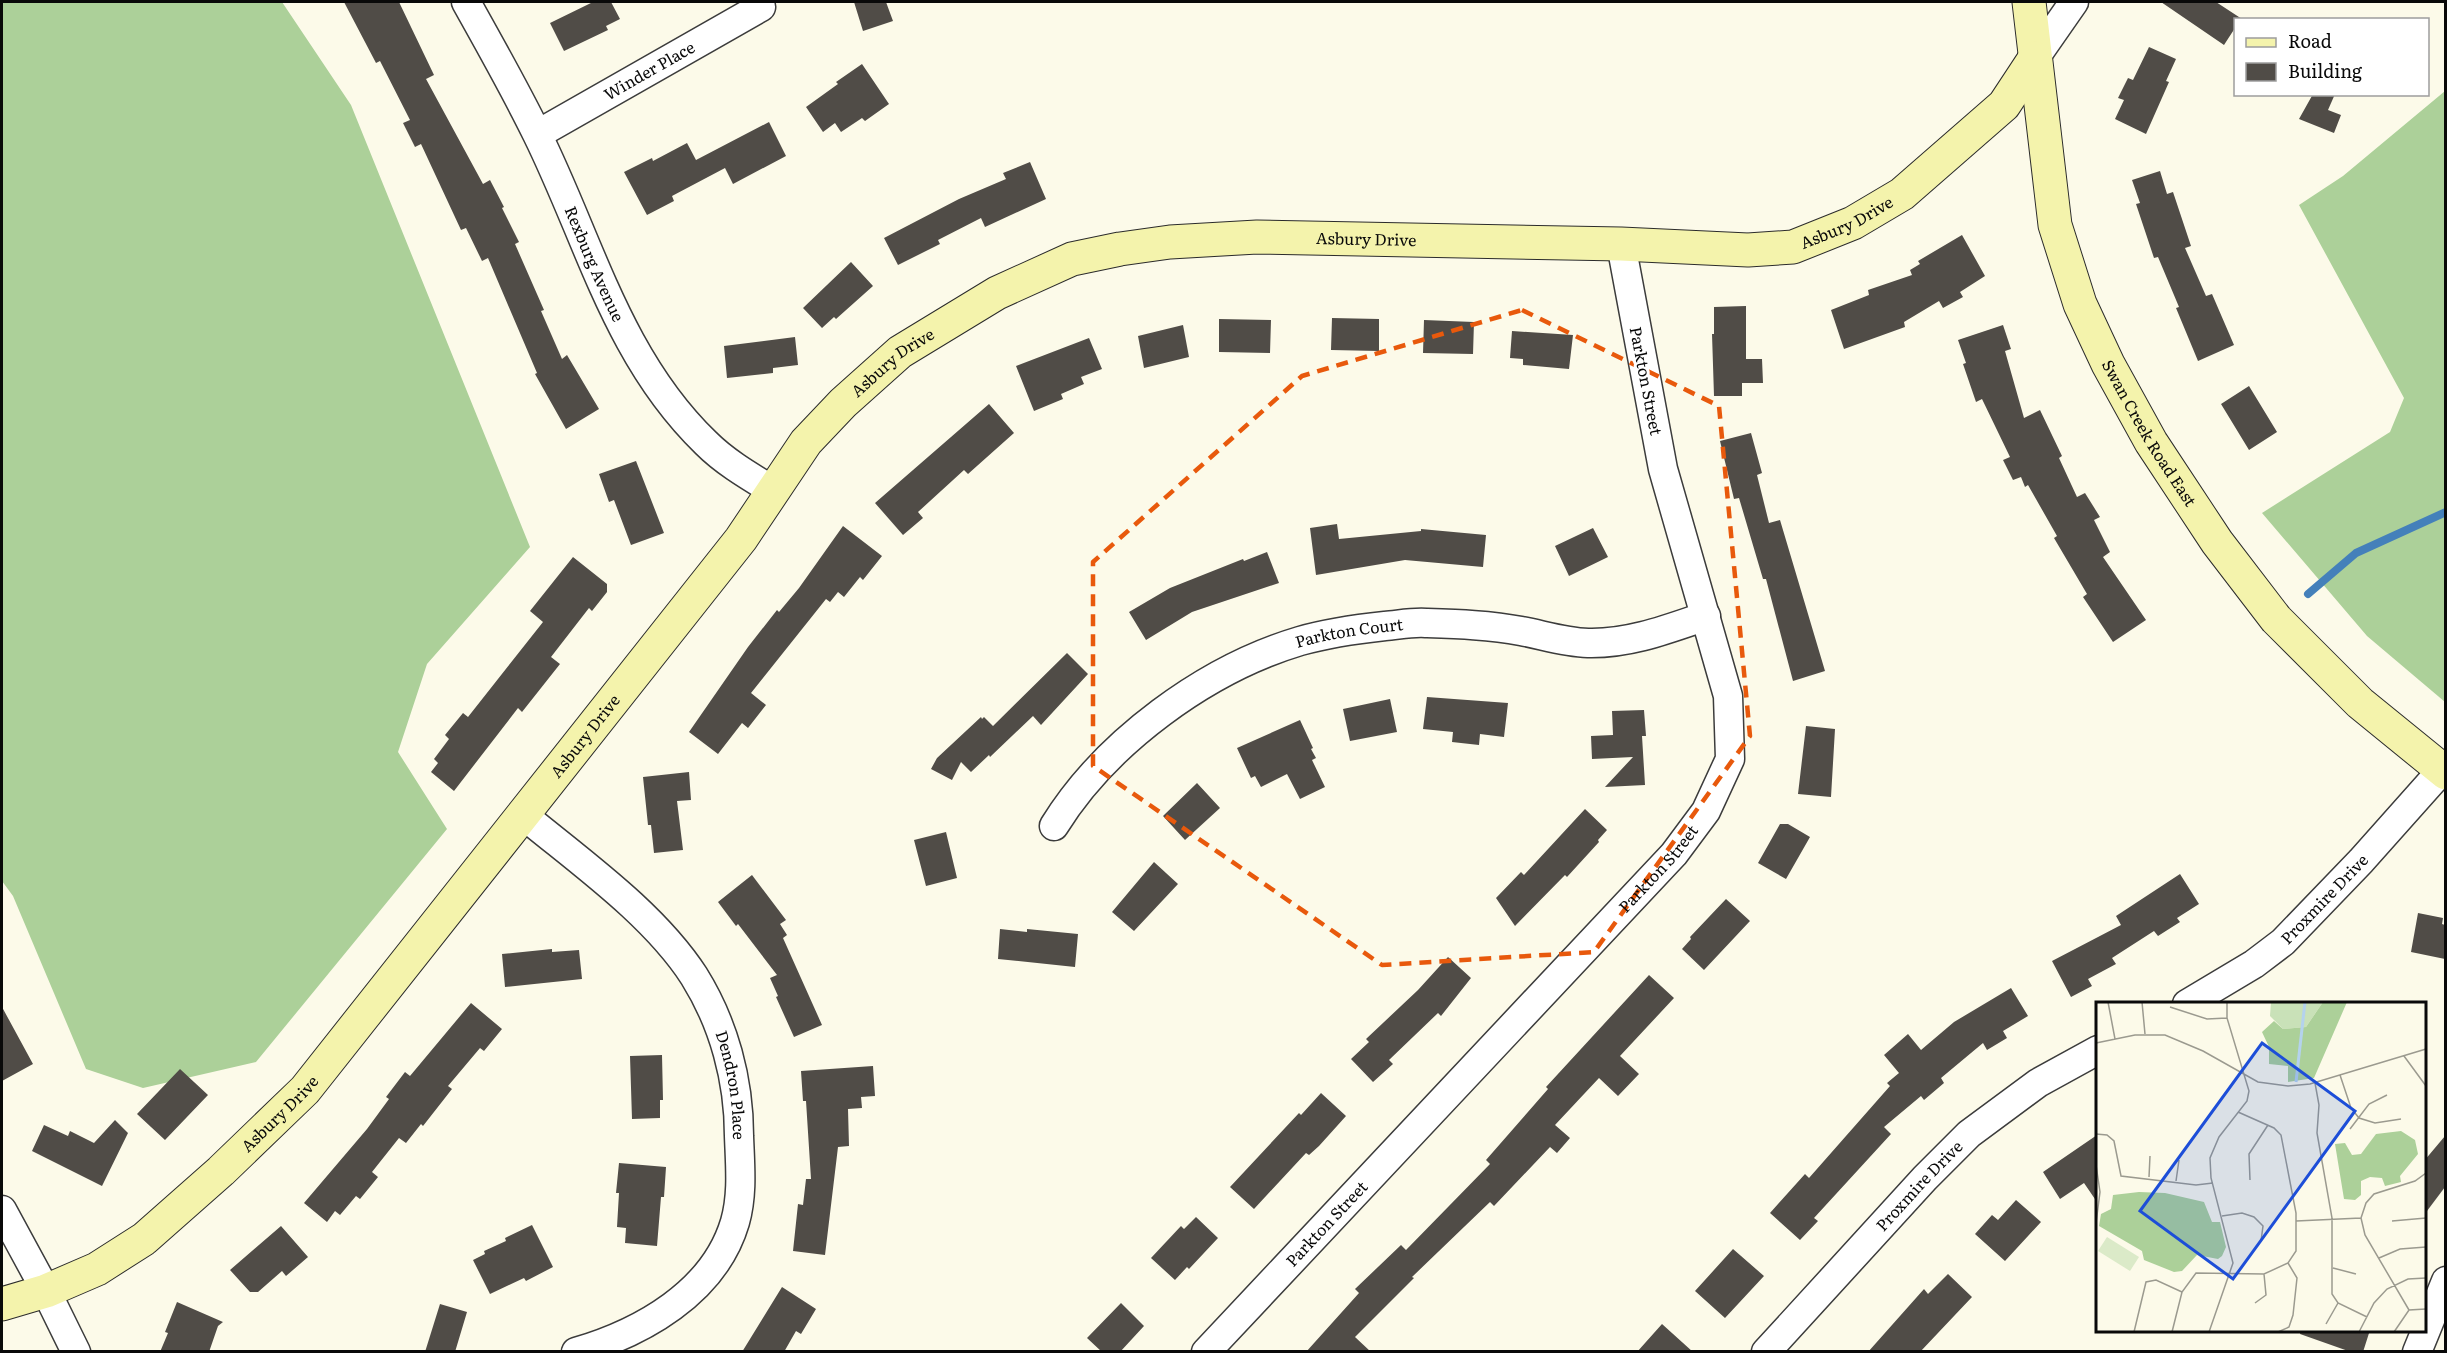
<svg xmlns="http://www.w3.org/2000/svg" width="2447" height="1353" viewBox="0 0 2447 1353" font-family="Literata,serif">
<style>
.forest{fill:#acd099}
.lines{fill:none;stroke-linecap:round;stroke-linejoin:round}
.stream{stroke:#4480ba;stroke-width:8}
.building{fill:#504c47}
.street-casing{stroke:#3c3c3c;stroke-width:31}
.secondary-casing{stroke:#2b2b2b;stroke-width:35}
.street{stroke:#fff;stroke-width:28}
.secondary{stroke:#f4f3ac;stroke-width:33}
.marked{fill:none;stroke:#e8590c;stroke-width:4.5;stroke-dasharray:12 8;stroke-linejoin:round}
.labels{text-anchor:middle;stroke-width:6;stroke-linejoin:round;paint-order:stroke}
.street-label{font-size:16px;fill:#090909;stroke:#fff}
.inset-river{fill:none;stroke:#b4d2ed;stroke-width:3}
.inset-road{fill:none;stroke:#9b9a8f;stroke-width:1.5}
.view{fill:#1d4ed8;fill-opacity:0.15;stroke:#1d4ed8;stroke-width:3}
.inset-edge{fill:none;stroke:#090909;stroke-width:3}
</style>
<rect width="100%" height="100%" fill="#fcfae9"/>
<path class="forest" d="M 2,2 L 282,2 L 351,105 L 530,547 L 427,664 L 398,752 L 447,829 L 256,1062 L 143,1088 L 86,1069 L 13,896 L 2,881 Z
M 2445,91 L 2445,702 L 2367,636 L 2262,513 L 2390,432 L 2404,398 L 2299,205 L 2343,176 Z"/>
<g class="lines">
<path class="stream" d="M 2308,594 L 2356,553 L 2446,512"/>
</g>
<path class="building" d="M 344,2 L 399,2 L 434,75 L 426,79 L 483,184 L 490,180 L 504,207 L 502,208 L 519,242 L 515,244 L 544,310 L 541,311 L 562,359 L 567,355 L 599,409 L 566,429 L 535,374 L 537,373 L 488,258 L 482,261 L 466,228 L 461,230 L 421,144 L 415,147 L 403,123 L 410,120 L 380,61 L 376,63 Z
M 593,2 L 611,2 L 620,19 L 606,26 L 608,30 L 564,51 L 550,23 Z
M 854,2 L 886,2 L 893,21 L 863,31 Z
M 2161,2 L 2216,2 L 2242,19 L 2235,20 L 2235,28 L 2224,45 Z
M 2149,47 L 2176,59 L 2166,81 L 2169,82 L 2146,134 L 2115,119 L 2124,100 L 2118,98 L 2128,78 L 2133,80 Z
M 862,64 L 889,104 L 865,121 L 862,118 L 841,132 L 835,123 L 823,132 L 806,107 L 838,84 L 836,82 Z
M 2313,94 L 2335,94 L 2328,110 L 2341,115 L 2334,133 L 2299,119 Z
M 769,122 L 786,156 L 733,184 L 725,168 L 672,196 L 674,201 L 647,215 L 624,172 L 652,158 L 653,161 L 687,143 L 696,160 Z
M 1030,162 L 1046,199 L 985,227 L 981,218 L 938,240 L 940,244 L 898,265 L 884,238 L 959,199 L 1006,179 L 1003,173 Z
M 2160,171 L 2167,194 L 2173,192 L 2191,246 L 2185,248 L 2206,296 L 2212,294 L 2234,345 L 2198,361 L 2176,308 L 2179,307 L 2158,257 L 2154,258 L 2136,204 L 2140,203 L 2132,180 Z
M 1962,235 L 1985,276 L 1960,292 L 1963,297 L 1943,308 L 1939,301 L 1904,322 L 1905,327 L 1844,349 L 1831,310 L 1869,295 L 1868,290 L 1912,275 L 1910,270 L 1920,264 L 1918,261 Z
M 851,262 L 873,286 L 836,319 L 834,317 L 822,328 L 803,308 Z
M 1746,306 L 1746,359 L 1762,359 L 1763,383 L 1742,383 L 1742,396 L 1714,396 L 1712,334 L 1714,334 L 1714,307 Z
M 1332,318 L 1379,319 L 1379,351 L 1331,350 Z
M 1219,319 L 1271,320 L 1270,353 L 1219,352 Z
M 1424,320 L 1474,322 L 1473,354 L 1423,353 Z
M 1183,325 L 1189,357 L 1144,368 L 1138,336 Z
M 2003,325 L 2011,349 L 2005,351 L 2024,418 L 2040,410 L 2062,456 L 2059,458 L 2077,497 L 2085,493 L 2100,517 L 2094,520 L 2110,552 L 2103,557 L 2146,620 L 2113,642 L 2083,597 L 2087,594 L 2054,538 L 2057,536 L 2028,485 L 2025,487 L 2021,477 L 2013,480 L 2003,460 L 2010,457 L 1982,399 L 1976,402 L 1963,364 L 1966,363 L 1958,340 Z
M 1512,331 L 1573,335 L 1569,369 L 1523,365 L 1523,359 L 1510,358 Z
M 795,337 L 798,365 L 773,368 L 773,373 L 727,378 L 724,346 Z
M 1089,338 L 1102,369 L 1081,377 L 1084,384 L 1061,394 L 1063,399 L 1034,411 L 1016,366 Z
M 2249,386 L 2277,432 L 2249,450 L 2221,404 Z
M 989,404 L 1014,433 L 968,474 L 964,470 L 918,512 L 923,518 L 903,535 L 875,503 Z
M 1751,433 L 1762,473 L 1757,475 L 1769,523 L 1780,520 L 1825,671 L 1793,681 L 1766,579 L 1763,579 L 1739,498 L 1734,499 L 1720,441 Z
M 636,461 L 664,533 L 631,545 L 614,500 L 609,502 L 599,474 Z
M 1337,524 L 1339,539 L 1421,531 L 1421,529 L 1486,535 L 1483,567 L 1405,560 L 1316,575 L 1310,528 Z
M 843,526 L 882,556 L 863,580 L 860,577 L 844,597 L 838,592 L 830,602 L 826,599 L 751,693 L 766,705 L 748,728 L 742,723 L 718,754 L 689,732 L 748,647 L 777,610 L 779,612 L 799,588 Z
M 1593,528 L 1608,557 L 1569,576 L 1555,546 Z
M 1267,552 L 1279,583 L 1192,612 L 1146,640 L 1129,612 L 1170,588 L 1243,559 L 1244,561 Z
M 573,557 L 607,584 L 607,592 L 592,611 L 589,608 L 551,657 L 560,664 L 522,712 L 518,708 L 454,791 L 431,772 L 438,763 L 434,759 L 449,739 L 445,735 L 463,713 L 468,717 L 543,622 L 530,611 Z
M 1067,653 L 1088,674 L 1041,725 L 1033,716 L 990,757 L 989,755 L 971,772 L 961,762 L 952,780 L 931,769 L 937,758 L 981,717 L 982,719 L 984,717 L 993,726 Z
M 1427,697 L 1508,703 L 1504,737 L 1480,734 L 1479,745 L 1452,742 L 1453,732 L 1423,729 Z
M 1390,699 L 1397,732 L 1350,741 L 1343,709 Z
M 1644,710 L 1646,736 L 1642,736 L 1645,785 L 1605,787 L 1633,757 L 1592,759 L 1591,736 L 1613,735 L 1612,711 Z
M 1300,720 L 1313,748 L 1311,749 L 1316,758 L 1312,760 L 1325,787 L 1300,799 L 1287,774 L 1261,787 L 1255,776 L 1251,778 L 1237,748 Z
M 1806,726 L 1835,729 L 1831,797 L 1798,794 Z
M 689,772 L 691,800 L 677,801 L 683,850 L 654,853 L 651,825 L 648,825 L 643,777 Z
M 1197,783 L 1220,808 L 1185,840 L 1163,816 Z
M 1585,809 L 1607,830 L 1598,840 L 1599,842 L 1567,877 L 1565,875 L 1515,926 L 1496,898 L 1521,872 L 1524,875 Z
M 1780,824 L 1788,824 L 1810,837 L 1786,879 L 1758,863 Z
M 946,832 L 957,878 L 926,886 L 914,840 Z
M 1154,862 L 1178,884 L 1134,931 L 1112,912 Z
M 2180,874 L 2199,904 L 2177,918 L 2180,922 L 2158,936 L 2154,931 L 2112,958 L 2116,964 L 2088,979 L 2092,986 L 2071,997 L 2052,961 L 2121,925 L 2116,916 Z
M 752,875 L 786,920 L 780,924 L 787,935 L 783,938 L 822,1025 L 794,1037 L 776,997 L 778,996 L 770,978 L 777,975 L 738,924 L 736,926 L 718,902 Z
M 1726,899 L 1750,921 L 1704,970 L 1682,949 L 1691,939 L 1690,937 Z
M 2418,913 L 2443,918 L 2442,924 L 2445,925 L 2445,959 L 2411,952 Z
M 1000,929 L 1027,932 L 1027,929 L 1078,934 L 1075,967 L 998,959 Z
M 552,949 L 552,952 L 579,950 L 582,979 L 505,987 L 502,954 Z
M 1448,957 L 1471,978 L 1441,1016 L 1438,1013 L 1389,1060 L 1393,1064 L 1373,1082 L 1351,1059 L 1369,1042 L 1366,1039 L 1418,990 Z
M 1649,975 L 1674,998 L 1620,1056 L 1639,1074 L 1618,1096 L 1599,1078 L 1555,1125 L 1570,1138 L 1557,1153 L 1550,1147 L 1494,1206 L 1490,1202 L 1412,1277 L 1414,1278 L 1355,1337 L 1371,1352 L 1306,1352 L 1359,1293 L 1355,1289 L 1401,1245 L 1406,1250 L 1490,1164 L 1486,1160 L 1548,1089 L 1546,1087 Z
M 2011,988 L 2028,1016 L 2003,1031 L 2007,1038 L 1987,1050 L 1983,1043 L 1941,1078 L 1944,1083 L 1924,1100 L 1921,1096 L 1884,1127 L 1891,1134 L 1814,1218 L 1818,1221 L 1800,1240 L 1770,1213 L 1805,1174 L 1809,1178 L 1890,1086 L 1887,1083 L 1899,1073 L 1884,1055 L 1908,1034 L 1921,1050 L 1954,1022 Z
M 471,1003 L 502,1029 L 484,1051 L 480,1048 L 448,1086 L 452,1089 L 423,1126 L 421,1124 L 406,1143 L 399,1138 L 372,1172 L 378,1177 L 360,1199 L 356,1196 L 340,1215 L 335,1211 L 327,1222 L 304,1203 L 367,1129 L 389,1099 L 386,1097 L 405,1072 L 410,1076 Z
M 2,1007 L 33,1064 L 2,1081 Z
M 662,1055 L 663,1100 L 660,1100 L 660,1118 L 632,1119 L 630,1056 Z
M 873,1066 L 875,1096 L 861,1097 L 862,1108 L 848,1109 L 849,1146 L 838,1147 L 825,1255 L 793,1251 L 798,1204 L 803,1205 L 806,1179 L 811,1179 L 806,1101 L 803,1101 L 801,1071 Z
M 180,1069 L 208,1095 L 165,1140 L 137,1114 Z
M 1321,1093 L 1346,1116 L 1319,1146 L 1309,1155 L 1306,1153 L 1254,1209 L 1230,1187 L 1299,1113 L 1301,1115 Z
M 115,1120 L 128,1133 L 102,1186 L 32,1151 L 44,1125 L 68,1136 L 70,1131 L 94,1143 Z
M 2097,1135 L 2097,1202 L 2084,1183 L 2060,1199 L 2043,1172 Z
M 2445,1136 L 2445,1187 L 2424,1215 L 2424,1161 Z
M 619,1163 L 666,1167 L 664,1197 L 661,1197 L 657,1246 L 625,1243 L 626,1228 L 617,1227 L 619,1193 L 616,1193 Z
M 2016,1200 L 2041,1222 L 2005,1261 L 1975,1234 L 1992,1215 L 1998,1220 Z
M 1196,1217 L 1218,1238 L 1189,1269 L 1187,1267 L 1175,1280 L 1151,1258 L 1181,1226 L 1184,1229 Z
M 532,1225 L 553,1267 L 526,1281 L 524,1278 L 490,1294 L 473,1260 L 485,1254 L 484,1251 L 506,1241 L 505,1238 Z
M 281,1226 L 308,1257 L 286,1276 L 282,1271 L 258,1292 L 250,1292 L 230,1270 Z
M 1733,1249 L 1764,1276 L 1725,1318 L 1695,1291 Z
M 1948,1274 L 1972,1297 L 1920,1352 L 1868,1352 L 1924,1289 L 1928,1294 Z
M 782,1287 L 816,1309 L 801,1334 L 796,1331 L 784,1352 L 742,1352 Z
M 177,1302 L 223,1322 L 218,1326 L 209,1352 L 160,1352 L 168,1333 L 165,1332 Z
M 1121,1303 L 1144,1326 L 1120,1352 L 1102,1352 L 1087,1338 Z
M 440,1304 L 467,1312 L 455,1352 L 425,1352 Z
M 1662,1324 L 1693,1352 L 1637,1352 Z
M 2301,1330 L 2370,1330 L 2363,1352 L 2351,1352 L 2300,1334 Z"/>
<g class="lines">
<defs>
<g id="street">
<path id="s1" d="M 466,2 C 490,45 515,89 537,134 C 590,241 617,357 706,443 C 725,462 749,476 772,490"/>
<path d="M 2035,58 L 2074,2"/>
<path id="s2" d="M 538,134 L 761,7"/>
<path id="s3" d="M 522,814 C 580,862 653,913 694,976 C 724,1024 739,1080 739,1136 C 740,1165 743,1194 735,1222 C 714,1293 641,1333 576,1352"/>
<path id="s4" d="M 1054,826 C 1106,742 1206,669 1300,641 C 1328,633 1357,629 1385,626 C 1398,625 1412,622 1426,623 C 1457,624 1490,625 1521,631 C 1543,635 1564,642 1588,643 C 1629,644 1668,629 1706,616"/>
<path id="s5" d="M 2187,1004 L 2254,964 L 2283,942 L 2361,861 L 2442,770"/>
<path d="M 2,1210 L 46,1291 L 76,1352"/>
<path id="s6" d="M 1206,1352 L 1674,854 L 1706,811 L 1730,759 L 1728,696 L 1663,469 L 1621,244"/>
<path id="s7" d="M 1766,1352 L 1925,1178 L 1969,1134 L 2038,1083 L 2098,1050"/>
<path d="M 2417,1352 L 2446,1281"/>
</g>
<g id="secondary">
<path id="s8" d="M 2029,2 L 2055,225 L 2080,304 L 2108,364 L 2151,442 L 2217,542 L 2276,619 L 2360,703 L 2446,773"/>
<path id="s9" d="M 2,1304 L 46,1291 L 97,1269 L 144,1239 L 221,1171 L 305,1090 L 741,539 L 806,442 L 843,403 L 900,352 L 997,293 L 1072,259 L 1120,249 L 1170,242 L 1257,237 L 1621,244 L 1748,250 L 1793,247 L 1853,223 L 1902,194 L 2004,105 L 2035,58"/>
</g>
</defs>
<use href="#street" class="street-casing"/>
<use href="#secondary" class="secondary-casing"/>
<use href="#street" class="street"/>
<use href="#secondary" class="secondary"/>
</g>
<path class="marked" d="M 1522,310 L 1719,406 L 1750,736 L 1594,952 L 1382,965 L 1093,766 L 1093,562 L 1302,376 Z"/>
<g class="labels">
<g class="street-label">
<text dy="6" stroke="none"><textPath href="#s2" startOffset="128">Winder Place</textPath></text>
<text dy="6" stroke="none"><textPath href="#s9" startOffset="2304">Asbury Drive</textPath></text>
<text dy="6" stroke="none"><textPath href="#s9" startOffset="1818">Asbury Drive</textPath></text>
<text dy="6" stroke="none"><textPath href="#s1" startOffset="292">Rexburg Avenue</textPath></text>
<text dy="6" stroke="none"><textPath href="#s9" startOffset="1314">Asbury Drive</textPath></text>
<text transform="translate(1646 381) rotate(79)" y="6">Parkton Street</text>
<text dy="6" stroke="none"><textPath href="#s8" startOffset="454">Swan Creek Road East</textPath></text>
<text dy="6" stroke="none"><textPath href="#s4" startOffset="364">Parkton Court</textPath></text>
<text dy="6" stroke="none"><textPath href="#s9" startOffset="828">Asbury Drive</textPath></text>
<text dy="6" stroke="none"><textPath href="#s6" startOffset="662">Parkton Street</textPath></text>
<text dy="6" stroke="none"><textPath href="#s5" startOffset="174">Proxmire Drive</textPath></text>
<text dy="6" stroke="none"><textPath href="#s3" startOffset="354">Dendron Place</textPath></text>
<text dy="6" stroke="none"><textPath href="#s9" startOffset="342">Asbury Drive</textPath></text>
<text dy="6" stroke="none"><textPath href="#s7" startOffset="226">Proxmire Drive</textPath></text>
<text dy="6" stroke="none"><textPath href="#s6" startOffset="176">Parkton Street</textPath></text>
</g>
</g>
<g transform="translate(2096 1002)">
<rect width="330" height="330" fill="#fcfae9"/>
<path d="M 175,0 L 227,0 L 210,25 L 187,27 L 174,14 Z" fill="#c9e1b8"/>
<path d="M 227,0 L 251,0 L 218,76 L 192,80 L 192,64 L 173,62 L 173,45 L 166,30 L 178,19 L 187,27 L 210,25 ZM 305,129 L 319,138 L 322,152 L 304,174 L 305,180 L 289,184 L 286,176 L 274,175 L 265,179 L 265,193 L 259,198 L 248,197 L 239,142 L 249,141 L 256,153 L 265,152 L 280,132 ZM 43,190 L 69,191 L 108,200 L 116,220 L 124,220 L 130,245 L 126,254 L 122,257 L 101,253 L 86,269 L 78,270 L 48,258 L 46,249 L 3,224 L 5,212 L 15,207 L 17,193 Z" fill="#acd099"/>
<path d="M 11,235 L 43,255 L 34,269 L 2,249 Z" fill="#dbeac8"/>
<path class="inset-river" d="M 200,80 L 209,0"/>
<path class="inset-road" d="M 12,0 L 19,37M 46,0 L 49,32M 74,5 L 111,17 L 131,16M 0,41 L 39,33 L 69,33 L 107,49 L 162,80 L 192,84 L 214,82 L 330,47M 308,54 L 330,84M 244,73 L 255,106 L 263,116 L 279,121 L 305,117M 219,81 L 223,103 L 221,131 L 236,216 L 236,292 L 242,301 L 271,315M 254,127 L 273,102 L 291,93M 0,132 L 11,133 L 18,139 L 25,174 L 100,183 L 117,181M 0,163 L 4,190 L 0,221M 53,175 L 54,154M 154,178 L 153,152 L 172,123M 80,179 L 83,158M 126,214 L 146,211 L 158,215 L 167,224 L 165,239M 200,219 L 265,216M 296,219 L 330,216M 283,256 L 304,247 L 330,245M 237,266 L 260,272M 159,301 L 170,293 L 168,272M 313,308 L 269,233 L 265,216 L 270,201 L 278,192 L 319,179 L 330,171M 230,322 L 242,301M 38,330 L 50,280 L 60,278 L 86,290M 76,330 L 86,290 L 100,271 L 168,272 L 192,261 L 200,249 L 200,211 L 185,133 L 178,126 L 142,110M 113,330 L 137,261 L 115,176 L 114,156 L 123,135 L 151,99 L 153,89 L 131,16 L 131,0M 182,330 L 193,325 L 197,313 L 201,276 L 192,261M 263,330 L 278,301 L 291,287 L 312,277 L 330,276M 298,330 L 313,308 L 330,307"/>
<path class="view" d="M 166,41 L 259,109 L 137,277 L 44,209 Z"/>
<rect width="330" height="330" class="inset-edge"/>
</g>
<rect width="2447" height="1353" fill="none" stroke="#090909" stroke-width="6"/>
<rect x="2234" y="18" width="195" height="78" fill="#ffffff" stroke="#9d9d9d" stroke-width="1.5"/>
<rect x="2246" y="38" width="30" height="9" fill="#f4f3ac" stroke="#9d9d9d" stroke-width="1.5"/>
<text x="2288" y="48" font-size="18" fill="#090909">Road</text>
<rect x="2246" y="63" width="30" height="18" fill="#504c47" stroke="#9d9d9d" stroke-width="1.5"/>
<text x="2288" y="78" font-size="18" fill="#090909">Building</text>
</svg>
